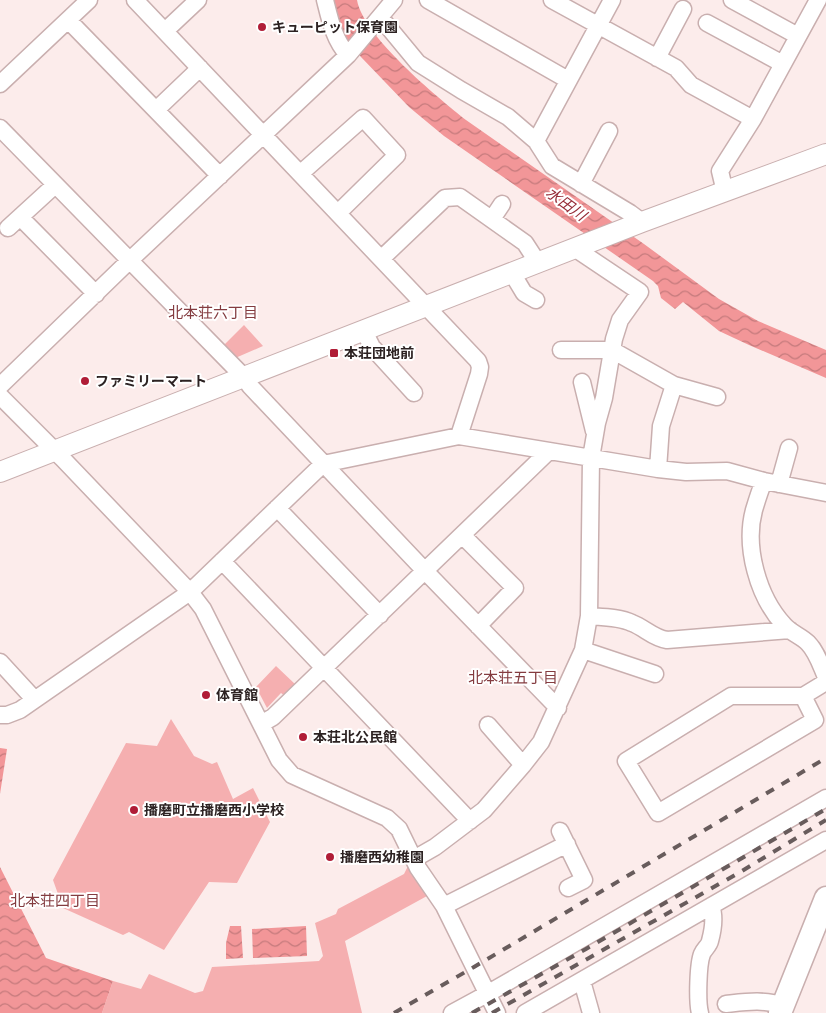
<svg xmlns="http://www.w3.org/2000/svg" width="826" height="1013" viewBox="0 0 826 1013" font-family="'PT Sans','Noto Sans JP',sans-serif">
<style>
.park{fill:#f5afb0}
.water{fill:url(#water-waves)}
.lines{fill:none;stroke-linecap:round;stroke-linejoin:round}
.minor-casing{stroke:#c9afaf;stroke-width:19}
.tertiary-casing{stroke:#c9afaf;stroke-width:22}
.secondary-casing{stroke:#c9afaf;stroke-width:25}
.minor{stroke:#fff;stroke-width:16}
.tertiary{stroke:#fff;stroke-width:20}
.secondary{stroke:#fff;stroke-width:22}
.rail{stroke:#685c5c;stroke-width:4;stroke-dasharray:9 9;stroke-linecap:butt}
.poi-dot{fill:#b01d37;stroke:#fff;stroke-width:2}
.labels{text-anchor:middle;stroke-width:4;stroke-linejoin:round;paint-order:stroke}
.poi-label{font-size:14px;font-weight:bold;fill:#2c2222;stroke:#fff;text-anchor:start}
.water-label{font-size:15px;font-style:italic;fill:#962c38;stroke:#fff}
.neighbourhood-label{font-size:15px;fill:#843c40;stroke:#fff}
</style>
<defs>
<pattern id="water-waves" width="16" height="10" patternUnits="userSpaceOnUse" patternTransform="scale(1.25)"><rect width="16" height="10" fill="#f29698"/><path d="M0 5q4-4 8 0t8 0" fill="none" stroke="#c47a7c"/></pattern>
</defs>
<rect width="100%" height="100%" fill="#fceceb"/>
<path class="park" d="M 244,325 L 263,346 L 233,359 L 222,347 Z
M 276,666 L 296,685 L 286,697 L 281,693 L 267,708 L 256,687 Z
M 171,719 L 194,756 L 212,764 L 217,762 L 233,799 L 253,788 L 270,822 L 237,883 L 209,882 L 164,950 L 129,932 L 123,935 L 63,908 L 53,880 L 126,743 L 157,746 Z
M 408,866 L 427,896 L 345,941 L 362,1013 L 102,1013 L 113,981 L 141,989 L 149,974 L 195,993 L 203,991 L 212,967 L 319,961 L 323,956 L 315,923 L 336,914 L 338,909 L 404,874 Z"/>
<path class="water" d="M 331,0 L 357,0 C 363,36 437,97 466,120 L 644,244 L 719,299 L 758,321 L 826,350 L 826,378 L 749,345 L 719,331 L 683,302 L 675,309 L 661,298 L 658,286 L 653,281 L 444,136 L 409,107 L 361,57 L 347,39 L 341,30 Z
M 0,748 L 7,749 L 0,794 Z
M 0,867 L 46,958 L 113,981 L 102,1013 L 0,1013 Z
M 230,926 L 241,926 L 243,958 L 226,959 L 226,943 Z
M 306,926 L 307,956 L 253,958 L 252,929 Z"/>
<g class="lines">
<defs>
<path id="minor" d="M 135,0 L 478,361 L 480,367 L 479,374 L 459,436
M 325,0 C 330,20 334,40 348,55
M 428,0 L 568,80
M 552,0 L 676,68 L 691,85 L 753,119
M 732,0 L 798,36
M 380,17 L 418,63 L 461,90 L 508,117 L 536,141 L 552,166 L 630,213 L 642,222
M 68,20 L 220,176
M 707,23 L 783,64
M 165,31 L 198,0
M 657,58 L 683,9
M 0,84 L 89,0
M 156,110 L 200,68
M 0,128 L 243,376 L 250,386 L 426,572 L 558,708
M 536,141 L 612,0
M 301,173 L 363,118 L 397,155 L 338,213
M 581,184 L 609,131
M 725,192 L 720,171 L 753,119 L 818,0
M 20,217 L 96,294
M 492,219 L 502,204
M 8,228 L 55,185
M 381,259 L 445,198 L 460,197 L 525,243 L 538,263
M 512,273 L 524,293 L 536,300
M 364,331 L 372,347 L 414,393
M 561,350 L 612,350 L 674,385 L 717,397
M 582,382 L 594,431
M 0,386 L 129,261 L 348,55 L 394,0
M 0,396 L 62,458 L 190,592 L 203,609 L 279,760 L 292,775 L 387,818 L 399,829 L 418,868 L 444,906 L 497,1013
M 658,469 L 661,426 L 674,385
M 764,481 C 760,490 757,500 754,510 C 744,547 758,597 784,625 C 791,633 801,636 808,643 C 817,652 821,666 826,677
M 779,484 L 789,448
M 277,508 L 380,615
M 463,536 L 515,588 L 478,626
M 222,561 L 470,821
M 589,616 C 603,617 620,617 632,623 C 645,628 653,638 667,640 L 790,630
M 583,650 L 655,674
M 0,662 L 34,699
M 803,696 L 815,720 L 658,813 L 626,761 L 731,696 L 803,696 L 826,682
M 0,715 L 7,715 L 20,710 L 190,592 L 323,464 L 459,436 L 658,469 L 686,472 L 727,471 L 764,481 L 826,493
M 261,724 L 273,717 L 549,451
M 488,725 L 523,765
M 560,831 L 584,880 L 568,888
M 414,859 L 435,847 L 484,810 L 523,765 L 541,742 L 583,650 L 589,616 L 591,458 L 597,423 L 604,398 L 614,339 L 620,320 L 640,292 L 576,249
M 444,906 L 567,844
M 582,981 L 591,1013
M 726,1004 C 745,1002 765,999 783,1006
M 452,1013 L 487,994 L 826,798
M 525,1013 L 826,840
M 700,1013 C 697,1002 698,964 702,954 C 704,949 709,946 710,941 C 713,930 715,916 711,906"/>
<path id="tertiary" d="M 0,472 L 642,222 L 826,154"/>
<path id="secondary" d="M 780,1013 L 826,898"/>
</defs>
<use href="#minor" class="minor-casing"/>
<use href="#tertiary" class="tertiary-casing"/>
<use href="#secondary" class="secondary-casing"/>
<use href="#minor" class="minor"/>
<use href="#tertiary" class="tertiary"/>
<use href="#secondary" class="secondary"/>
<path class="rail" d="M 394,1013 L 474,967 L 826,758
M 472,1013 L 586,949 L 826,809
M 492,1013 L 742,871 L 826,820"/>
</g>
<g class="poi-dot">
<circle cx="262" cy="27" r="5"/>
<rect x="329" y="348" width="10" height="10" rx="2.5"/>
<circle cx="85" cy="381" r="5"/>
<circle cx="206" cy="695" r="5"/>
<circle cx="303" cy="737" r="5"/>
<circle cx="134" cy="810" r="5"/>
<circle cx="330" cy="857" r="5"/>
</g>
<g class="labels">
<g class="poi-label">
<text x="272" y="32">キューピット保育園</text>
<text x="344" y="358">本荘団地前</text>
<text x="95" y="386">ファミリーマート</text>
<text x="216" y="700">体育館</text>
<text x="313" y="742">本荘北公民館</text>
<text x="144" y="815">播磨町立播磨西小学校</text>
<text x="340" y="862">播磨西幼稚園</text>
</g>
<g class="water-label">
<text transform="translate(566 204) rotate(36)" y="5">水田川</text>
</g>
<g class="neighbourhood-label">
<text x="213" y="318">北本荘六丁目</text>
<text x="513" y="683">北本荘五丁目</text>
<text x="55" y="906">北本荘四丁目</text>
</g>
</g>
</svg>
